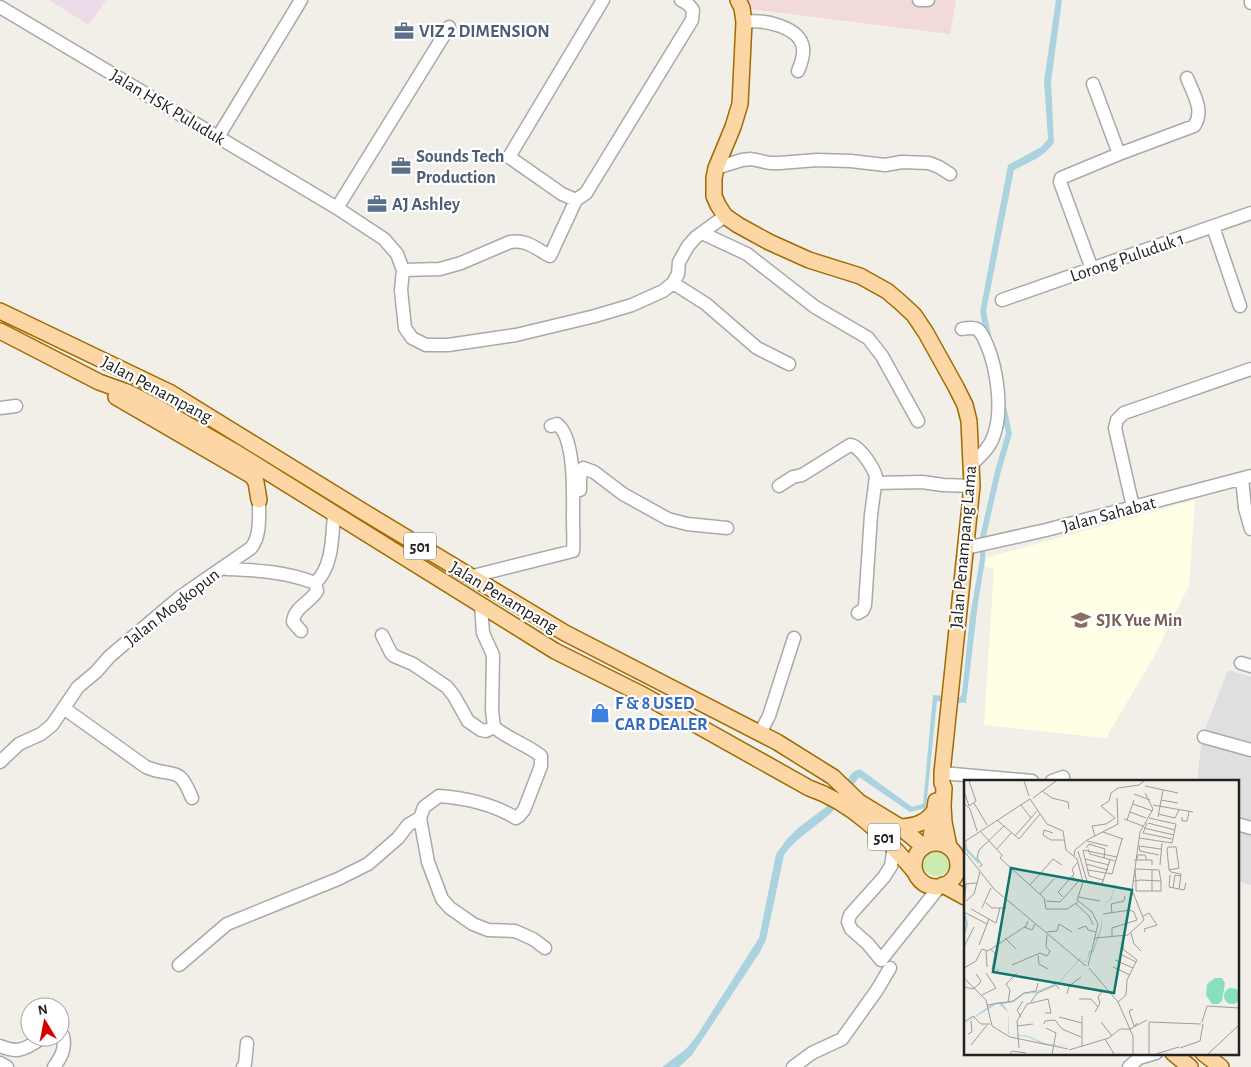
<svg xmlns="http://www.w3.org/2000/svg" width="1251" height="1067" viewBox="0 0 1251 1067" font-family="'Alegreya Sans',sans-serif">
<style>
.residential{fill:#e0dfdf}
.commercial{fill:#f2dad9}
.industrial{fill:#ebdbe8}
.education{fill:#ffffe5}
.grass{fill:#cdebb0}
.water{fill:#aad3df}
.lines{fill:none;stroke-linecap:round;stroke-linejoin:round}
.minor-casing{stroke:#a9a9a9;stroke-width:15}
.major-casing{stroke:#a06b00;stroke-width:18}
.minor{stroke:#fff;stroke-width:12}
.major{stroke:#fcd6a4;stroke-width:15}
.labels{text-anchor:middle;stroke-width:4.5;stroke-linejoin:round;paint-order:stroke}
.shield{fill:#fff;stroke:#646464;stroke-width:1}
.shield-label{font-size:16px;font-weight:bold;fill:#222}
.service-label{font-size:18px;font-weight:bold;fill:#4e5e75;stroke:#fff;text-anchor:start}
.street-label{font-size:18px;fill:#222;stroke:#fff}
.education-label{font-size:18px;font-weight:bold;fill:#785e54;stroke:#fff;text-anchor:start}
.shop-label{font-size:18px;font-weight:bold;fill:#366cbe;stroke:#fff;text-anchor:start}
.inset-river{fill:none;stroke:#aad3df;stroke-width:2.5}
.inset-road{fill:none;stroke:#9f9d99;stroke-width:1}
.view{fill:#0f766e;fill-opacity:0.15;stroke:#0f766e;stroke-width:2.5}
.inset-edge{fill:none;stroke:#222;stroke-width:2.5}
</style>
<rect width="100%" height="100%" fill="#f2efe9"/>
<path class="residential" d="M 1228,670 L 1251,677 L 1251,885 L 1237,881 L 1237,781 L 1197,781 L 1202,737 Z"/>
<path class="commercial" d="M 739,0 L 956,0 L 950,34 L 742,8 Z"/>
<path class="industrial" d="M 49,0 L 106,0 L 89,25 Z"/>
<path class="education" d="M 1195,500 L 1189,585 L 1155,655 L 1106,738 L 984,725 L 994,570 L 985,566 L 986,558 Z"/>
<path class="grass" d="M922 862a14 14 0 1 1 28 0a14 14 0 1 1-28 0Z"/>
<path class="water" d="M 1056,0 L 1062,0 L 1051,82 L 1054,142 C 1046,156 1029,162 1014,170 L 986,311 L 1012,434 L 1001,471 L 986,536 L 985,560 L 978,603 L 966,703 L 937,701 L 926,808 L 910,812 L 859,777 C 850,789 841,804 830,814 C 814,828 796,838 784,855 L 766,940 L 760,952 L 692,1055 L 679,1067 L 662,1067 L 686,1049 L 696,1037 L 759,938 L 776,854 L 787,839 L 798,828 L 826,807 L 853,772 L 860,769 L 912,807 L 923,804 L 933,695 L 960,697 L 962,694 L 970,616 L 980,559 L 980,537 L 995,471 L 1006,433 L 980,312 L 1008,165 L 1041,147 L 1048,139 L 1044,81 Z"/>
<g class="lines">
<defs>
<path id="minor" d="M 919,0 L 928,0
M 1251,0 L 1251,3
M 0,7 L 337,208 L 384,239 L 397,254 L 403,270 L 401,290 L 405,328 L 412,338 L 426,345 L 448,345 L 516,335 L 595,316 L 632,305 L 663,291 L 673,283 L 678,274 L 679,262 L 688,246 L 696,237 L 725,216
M 744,22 C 762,19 800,26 803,48 C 804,56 801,64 798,71
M 1093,84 L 1119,154
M 218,137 L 301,0
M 716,168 L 742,160 L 751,159 L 770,163 L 780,163 L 817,160 L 851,161 L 885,165 L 902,162 L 929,163 L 939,167 L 950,174
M 576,200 L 562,194 L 509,157 L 603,0
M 337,208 L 449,27
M 1213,227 L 1240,306
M 702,233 L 747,254 L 815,307 L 868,338 L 882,356 L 918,421
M 1092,269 L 1060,182 L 1061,178 L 1119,154 L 1194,126 C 1205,111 1193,93 1187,78
M 403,270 L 440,269 L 461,263 L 510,242 C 527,239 536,249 550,256 L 576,200 L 586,193 L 692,20 L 693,10 L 688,4 L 681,0
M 673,283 L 706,304 L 757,348 L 789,364
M 1002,300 L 1251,213
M 962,329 C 967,328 972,327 977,329 C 982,332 984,339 987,345 C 997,369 1003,410 994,435 C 990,448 980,456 971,465
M 0,408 L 16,406
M 1242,479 L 1245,508 L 1251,529
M 875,483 L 922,482 L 943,485 L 972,486
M 779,486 L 793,477 L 802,475 L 850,445 C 859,445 874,468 876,477 L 871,515 L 865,605 L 863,610 L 858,613
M 580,490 L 580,478 L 583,468 L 594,472 L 623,494 L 668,519 L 687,524 L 727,528
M 1133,507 L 1115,428 L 1117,420 L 1124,413 L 1251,369
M 966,548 L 1046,530 L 1251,476
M 224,567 L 227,569 C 257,570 287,572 315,583 C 333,567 332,537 334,514
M 469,577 L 573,551 C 574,541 573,530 573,520 C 573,497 576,438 557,424 L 551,426
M 301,631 L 293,622 C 294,607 310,603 317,591 L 315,583
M 382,635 L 391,653 L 394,656 L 413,664 L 447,687 L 454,696 L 468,721 L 481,730 L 486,731 L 494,727
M 1241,663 L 1251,666
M 65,709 L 146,767 C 174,779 178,763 192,798
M 760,733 L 769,716 L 794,638
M 1204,737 L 1251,750
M 0,762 L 19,744 L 41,734 L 52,725 L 78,687 L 96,672 L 110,656 L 180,597 L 251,548 C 261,536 259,515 259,500
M 942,773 L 1032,781
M 1052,781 L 1063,777
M 420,818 L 428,862 L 442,899 L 450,908 L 473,924 L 488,930 L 515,931 L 533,939 L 545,948
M 1237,824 L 1251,828
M 894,847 L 891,866 L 884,877 L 850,915 L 848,922 L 851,929 L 868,944 L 881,960 L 940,886
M 179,965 L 227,924 L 338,879 L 368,864 L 398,838 L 408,825 L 420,818 L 424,807 L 439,796 C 465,798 493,804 516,818 L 519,816 L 524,810 L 541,766 L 541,756 C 526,744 508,739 494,727 L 492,710 L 493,655 L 483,633 L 481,605
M 0,1046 C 21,1055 27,1047 44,1037
M 1139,1058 L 1156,1053
M 0,1063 L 7,1067
M 54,1067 C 61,1057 66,1049 63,1036 L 60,1034
M 243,1067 L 245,1064 L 247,1043
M 793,1067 L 812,1053 L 842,1039 L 877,990 L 890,968
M 1129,1067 L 1139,1058 L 1141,1053"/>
<path id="major" d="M 738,0 L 742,8 L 744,22 L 740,104 L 733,127 L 716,168 L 714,178 L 714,196 L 718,205 L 725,216 L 738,225 L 769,242 L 809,260 L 860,276 L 887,291 L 900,302 L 914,315 L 926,333 L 956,387 L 965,405 L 969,421 L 972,486 L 942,773 L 942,783 L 944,788 L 943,806 L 944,822 L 949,847
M 0,311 L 169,392 L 359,509 L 565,633 L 777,742 L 833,777 L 859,802 L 900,827 L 924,847
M 0,331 L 99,382 L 127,392 L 157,407 L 237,453 L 555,651 L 643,695 L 809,788 C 853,803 886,837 915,872
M 116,397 L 252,476 L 256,482 L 259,500
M 900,827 C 916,826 926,823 935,810
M914 865a22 22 0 1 1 44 0a22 22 0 1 1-44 0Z
M 930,844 L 936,801
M 943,885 L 965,897
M 1173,1053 L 1190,1067
M 1203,1053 L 1221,1067"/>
</defs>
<use href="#minor" class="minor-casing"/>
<use href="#major" class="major-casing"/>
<use href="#minor" class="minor"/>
<use href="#major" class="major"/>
</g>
<defs>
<symbol id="office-bare" viewBox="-9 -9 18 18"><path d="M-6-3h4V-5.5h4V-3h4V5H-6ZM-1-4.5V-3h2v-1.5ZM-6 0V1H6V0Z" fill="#5c6f8a" stroke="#fff" stroke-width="2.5" paint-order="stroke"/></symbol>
<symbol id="school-bare" viewBox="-9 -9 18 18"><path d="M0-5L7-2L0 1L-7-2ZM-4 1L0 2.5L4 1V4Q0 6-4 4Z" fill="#8d6e63" stroke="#fff" stroke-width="2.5" paint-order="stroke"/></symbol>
<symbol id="shop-bare" viewBox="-9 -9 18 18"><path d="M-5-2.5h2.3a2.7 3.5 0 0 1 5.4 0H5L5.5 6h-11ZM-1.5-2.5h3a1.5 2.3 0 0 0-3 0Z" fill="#3f7fe0" stroke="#fff" stroke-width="2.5" paint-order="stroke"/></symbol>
</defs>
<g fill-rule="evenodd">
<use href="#office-bare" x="390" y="17" width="28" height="28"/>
<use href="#office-bare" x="387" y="152" width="28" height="28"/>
<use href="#office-bare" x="363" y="190" width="28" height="28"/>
<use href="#school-bare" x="1067" y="606" width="28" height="28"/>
<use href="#shop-bare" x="586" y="699" width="28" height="28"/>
</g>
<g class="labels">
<g class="shield">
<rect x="404" y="532.5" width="32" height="27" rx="4"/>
<rect x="868" y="823.5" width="32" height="27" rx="4"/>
</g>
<g class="shield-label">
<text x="420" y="552">501</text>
<text x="884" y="843">501</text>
</g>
<g class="service-label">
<text x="419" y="37">VIZ 2 DIMENSION</text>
<text x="416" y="162">Sounds Tech<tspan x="416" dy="21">Production</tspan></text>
<text x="392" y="210">AJ Ashley</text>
</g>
<g class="street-label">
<text transform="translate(168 107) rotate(31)" y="6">Jalan HSK Puluduk</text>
<text transform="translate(1127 257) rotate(-19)" y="6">Lorong Puluduk 1</text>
<text transform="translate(157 389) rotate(28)" y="6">Jalan Penampang</text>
<text transform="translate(1109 514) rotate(-15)" y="6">Jalan Sahabat</text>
<text transform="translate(963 547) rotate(-85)" y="6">Jalan Penampang Lama</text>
<text transform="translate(504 597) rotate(31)" y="6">Jalan Penampang</text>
<text transform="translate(172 607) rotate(-38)" y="6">Jalan Mogkopun</text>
</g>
<g class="education-label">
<text x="1096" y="626">SJK Yue Min</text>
</g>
<g class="shop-label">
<text x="615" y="709">F &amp; 8 USED<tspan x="615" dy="21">CAR DEALER</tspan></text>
</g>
</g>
<g transform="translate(964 780)">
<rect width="275" height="275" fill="#f2efe9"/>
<path d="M 251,198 L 258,198 L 261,203 L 258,221 L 254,224 L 248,224 L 242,215 L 243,204 ZM260 216a8 8 0 1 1 16 0a8 8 0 1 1-16 0Z" fill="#88e0be"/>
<path d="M 161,61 L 153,100 L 147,120 L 142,122 L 137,135 L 138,148 L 129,173 L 126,172 L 123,182 L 121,182 L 117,178 L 95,203 L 71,213 L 60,214 L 50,222 L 39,224 L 45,233 L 45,254 L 64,256 L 80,263 L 107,267 L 79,264 L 64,257 L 44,254 L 45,233 L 34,223 L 0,244 L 28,224 L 34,222 L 48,222 L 59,213 L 70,212 L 95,202 L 116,178 L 123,182 L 125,171 L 128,172 L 137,147 L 137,135 L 142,121 L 146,120 L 153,100 Z" fill="#aad3df"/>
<path class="inset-river" d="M 1,63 L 2,69 L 15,83M 0,133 L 3,144 L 0,154"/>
<path class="inset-road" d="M 5,1 L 12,21 L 5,26M 60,1 L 65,16M 181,6 L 214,13M 0,11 L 5,26M 78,11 L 88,18 L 104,22 L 105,29M 170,14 L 186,20M 69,18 L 92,1M 66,19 L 83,44 L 99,51 L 102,70 L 113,79 L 119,102 L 113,120 L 128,132 L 134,144 L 124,186M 197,20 L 214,23M 0,23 L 6,29 L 13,51M 10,23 L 23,45M 169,24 L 189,31M 57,25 L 67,38M 189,25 L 229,32M 166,32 L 182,38M 194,34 L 211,38 L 215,30M 194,37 L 199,10M 218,37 L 218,41 L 223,41 L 225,32M 160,39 L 179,46M 33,40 L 55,59 L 76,34M 163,40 L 170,20M 183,43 L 179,53 L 208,59M 184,43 L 211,50M 180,48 L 210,55M 16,51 L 38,75 L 36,78 L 80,118 L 82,129 L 103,129 L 114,122M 139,52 L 159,59M 89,53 L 80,50 L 79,55 L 87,60 L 100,60M 51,56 L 73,31M 131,56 L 128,46 L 142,44 L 151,38 L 137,26 L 145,21 L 147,13 L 154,8 L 175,5 L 180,1M 175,58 L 208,63 L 212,44 L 185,38M 123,61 L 144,66M 0,62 L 66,19M 122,68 L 125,64 L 141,69 L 140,78M 33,69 L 47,53M 124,69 L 126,74 L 151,81M 0,71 L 30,109 L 122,186M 114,71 L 123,101 L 138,104 L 146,80M 195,75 L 176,71 L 175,66 L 197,69M 110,76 L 111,70 L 123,60 L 154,44 L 153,18M 121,79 L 145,85M 173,79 L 174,75 L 181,75 L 183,80M 170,80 L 188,80 L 188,85M 122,84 L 144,90M 196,85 L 198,63M 15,87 L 18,85 L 13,78 L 15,70 L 40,46M 124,90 L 148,94 L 158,59M 188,90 L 188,111M 205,90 L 215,88 L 212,67 L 204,67 L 203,70 L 205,89 L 205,90 L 207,92 L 217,94 L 215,109M 206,95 L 205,107 L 220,110 L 222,103M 139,100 L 125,96 L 119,70 L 153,77M 169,101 L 172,101 L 176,100 L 197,101 L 197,111 L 172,111 L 172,101 L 171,90 L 172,89 L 195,90 L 197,101M 0,104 L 13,103 L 16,92M 66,105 L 89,79 L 98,85M 209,108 L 211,95 L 217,96M 76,114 L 90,99M 99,117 L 94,112 L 110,94 L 108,89 L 113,83M 114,117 L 136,121M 2,121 L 10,114 L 13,103M 82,121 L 96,122 L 114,102 L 108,96M 22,123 L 28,128 L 42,128M 111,123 L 125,136 L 129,145M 18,128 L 27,108M 0,129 L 2,104M 7,129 L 32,143 L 36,128M 0,132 L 23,144M 148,133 L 147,124 L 160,121 L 161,116M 139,134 L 166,130 L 170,132 L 173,140 L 148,148 L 148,157M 179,136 L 185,133 L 193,145 L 180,149 L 181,152M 60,147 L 68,150 L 71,144M 114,149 L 122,146 L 124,150 L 132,152M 83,152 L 93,151 L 95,144 L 108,152M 167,153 L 170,164 L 177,171M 41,158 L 52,169M 131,158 L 164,155 L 180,140 L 168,110 L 176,52 L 189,29 L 181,13M 15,165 L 25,139M 0,167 L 10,147M 18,169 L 24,171 L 62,146 L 64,141M 26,169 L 31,173 L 28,190 L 33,193 L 34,189M 22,171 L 23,187M 156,174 L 172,182M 74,175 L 75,184 L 84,189M 151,180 L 169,188M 48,185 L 76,173 L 83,176 L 86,171 L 82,167 L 83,155M 149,187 L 166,195M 0,188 L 12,181 L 18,169M 125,188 L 154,222 L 169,256 L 169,274M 0,198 L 22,220 L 28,246 L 46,257 L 104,269M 0,207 L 9,209 L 15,204 L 17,201 L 12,194M 103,214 L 105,206 L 117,197M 18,215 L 32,208 L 22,193M 115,219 L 127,219 L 134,227M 44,222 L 46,210 L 42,204 L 53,193M 67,222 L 73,213 L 92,205 L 95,209M 154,222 L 162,215 L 163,200 L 173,180 L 159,169 L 159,156M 23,225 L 49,221 L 60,213 L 72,211 L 74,203M 169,229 L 165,231 L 170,246 L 174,243M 131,232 L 136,223 L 134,217 L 139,210M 57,237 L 53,230 L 59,221M 95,237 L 118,243M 0,242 L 9,236 L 17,244 L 26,244M 137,242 L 148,256M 185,242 L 237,244M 238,242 L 243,226 L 275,228M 80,244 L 81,241 L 91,240 L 98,249 L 117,257M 53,246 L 69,244M 82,248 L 92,253 L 88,274M 166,249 L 183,240M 4,254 L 8,252 L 7,241M 141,259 L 150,274M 7,265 L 23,245M 118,266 L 118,236M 55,268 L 53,241 L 63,224 L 84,219 L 87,233 L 81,233M 216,268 L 236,261 L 239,244M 105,270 L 145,258 L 156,249 L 166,249M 46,274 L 48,271 L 62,273M 185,274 L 185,242M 192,274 L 215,267M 244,274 L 275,245"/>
<path class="view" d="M 47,88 L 168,110 L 150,213 L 29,192 Z"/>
<rect width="275" height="275" class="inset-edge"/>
</g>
<g transform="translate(45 1022) rotate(350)"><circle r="24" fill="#ffffff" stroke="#a7a7a7"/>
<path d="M0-4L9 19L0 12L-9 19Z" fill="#d40000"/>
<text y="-8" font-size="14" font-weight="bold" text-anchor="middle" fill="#222222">N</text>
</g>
</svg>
